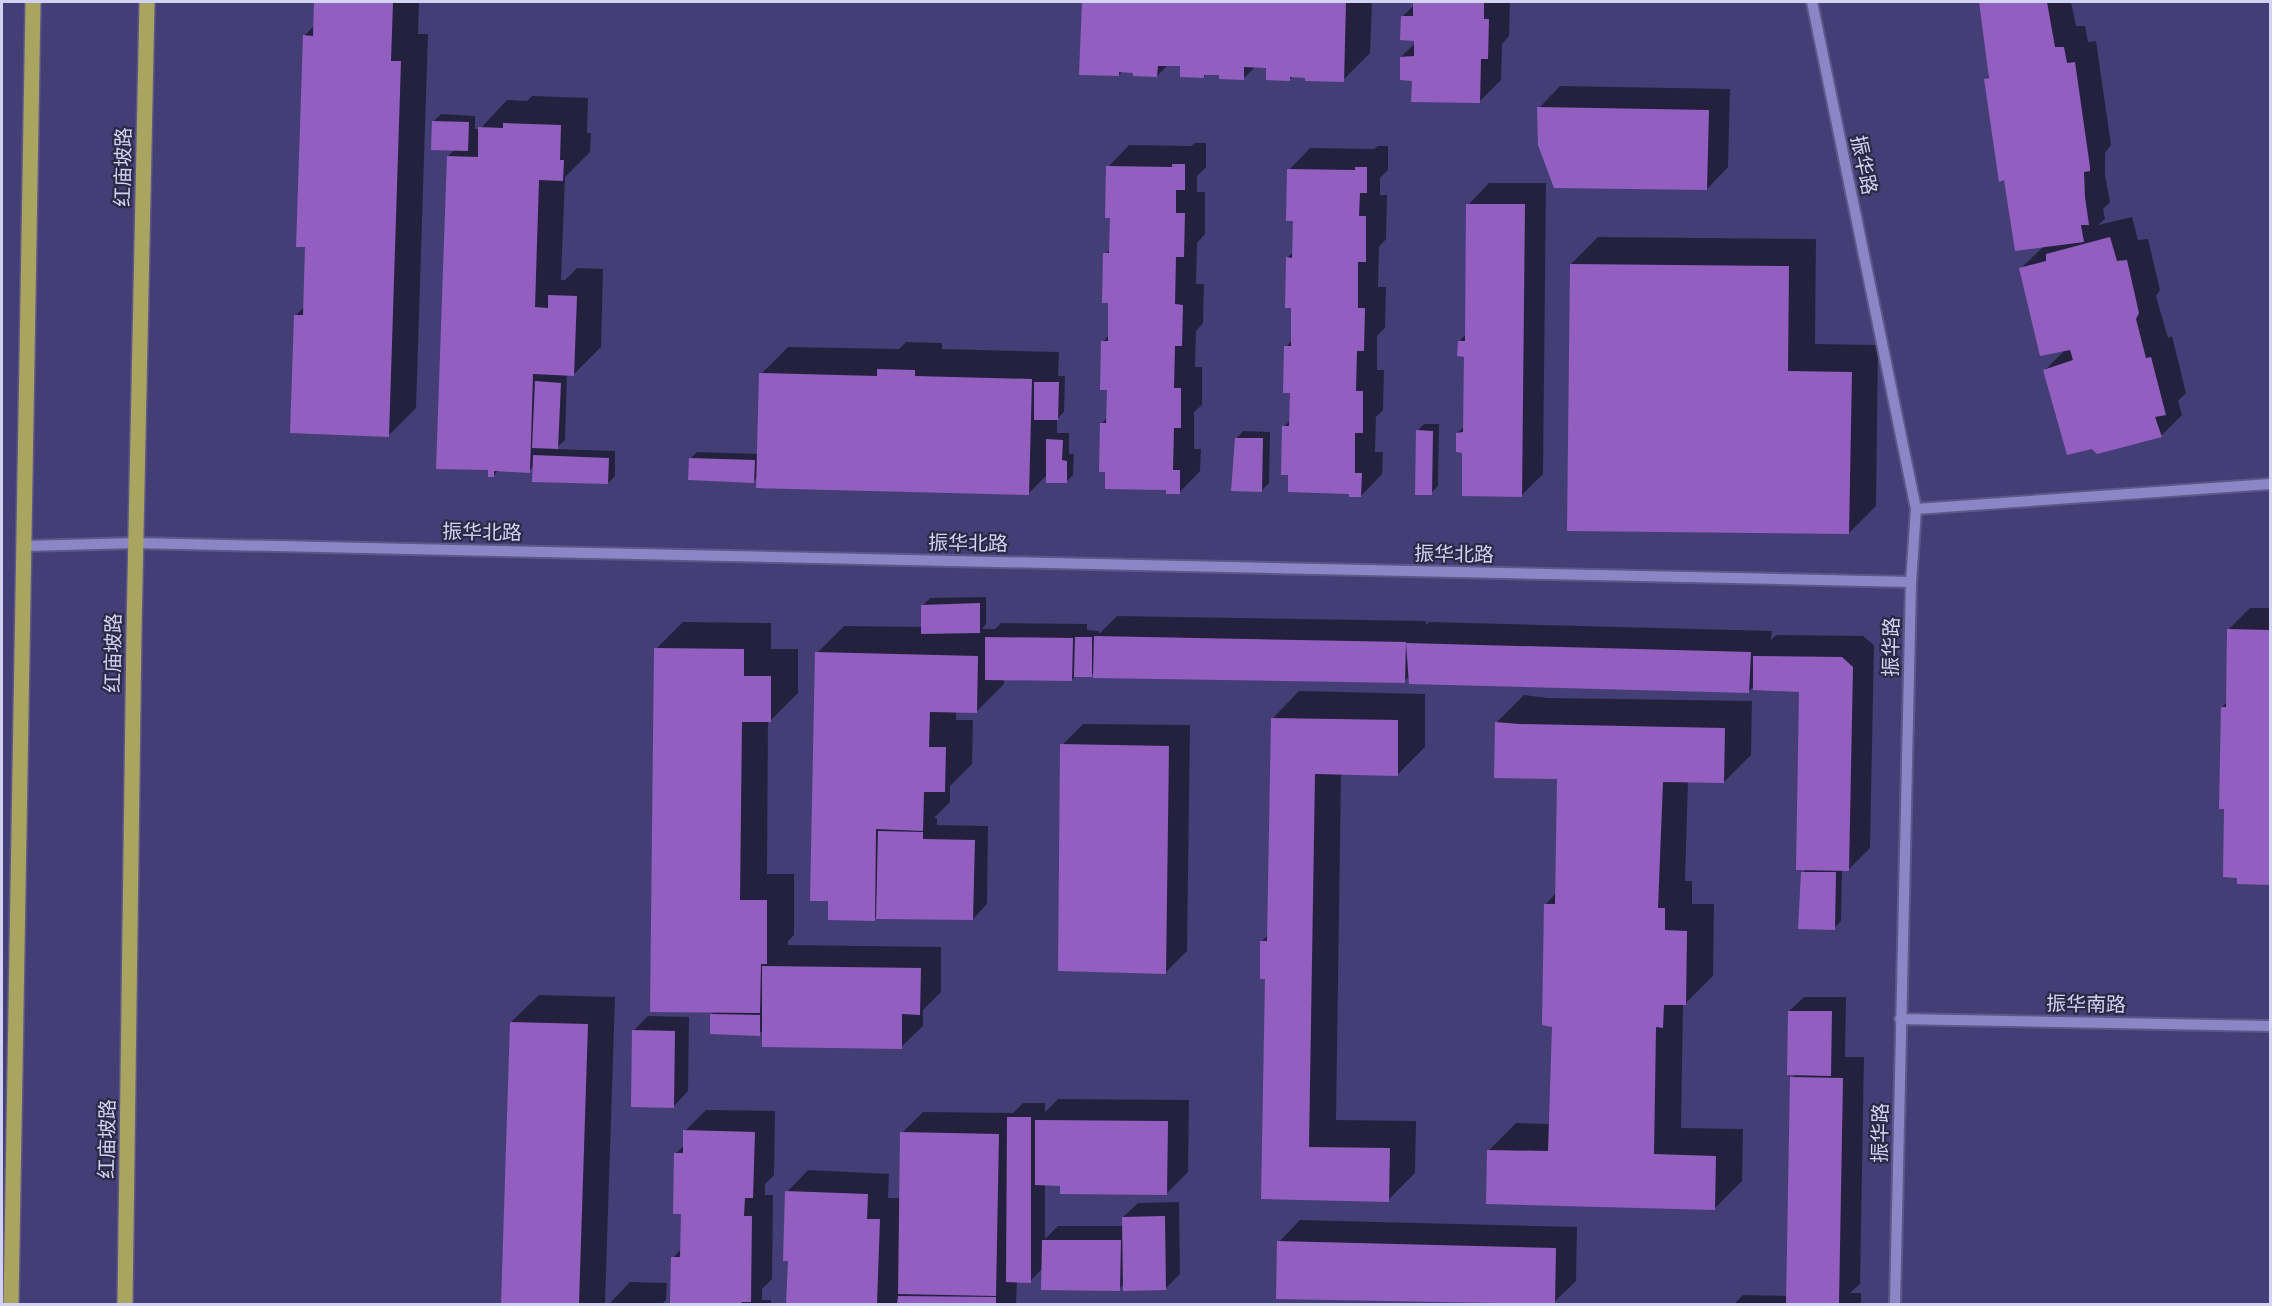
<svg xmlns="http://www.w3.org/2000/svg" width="2272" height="1306" viewBox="0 0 2272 1306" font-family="Cabin,'Noto Sans SC',sans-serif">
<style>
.shadow{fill:#0007}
.building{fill:#925fc0}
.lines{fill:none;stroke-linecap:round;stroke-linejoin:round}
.minor-casing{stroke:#5d5888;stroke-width:14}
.major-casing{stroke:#5d5888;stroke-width:18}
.minor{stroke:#8b87c6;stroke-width:10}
.major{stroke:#aaa461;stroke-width:15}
.labels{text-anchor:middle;stroke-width:4.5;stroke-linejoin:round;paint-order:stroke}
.street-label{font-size:20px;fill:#d2d2f4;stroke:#2b2944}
</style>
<rect width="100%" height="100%" fill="#443e77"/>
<path class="shadow" d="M 316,2 L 419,2 L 418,34 L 428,34 L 416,408 L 389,435 L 295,316 L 305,306 L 307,246 L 304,36 L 315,25 Z
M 1083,2 L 1372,2 L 1370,53 L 1343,80 L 1294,75 L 1290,79 L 1268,67 L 1256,66 L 1243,79 L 1221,73 L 1207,73 L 1204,77 L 1181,65 L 1168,65 L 1157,76 L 1123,71 L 1119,75 L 1081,73 Z
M 1415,2 L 1510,2 L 1509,36 L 1502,44 L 1501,80 L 1480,101 L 1413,79 L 1401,57 L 1415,43 L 1402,17 L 1415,4 Z
M 1981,2 L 2071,2 L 2076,26 L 2085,26 L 2088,42 L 2096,41 L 2111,145 L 2105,153 L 2105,175 L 2110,202 L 2103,209 L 2105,219 L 2098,225 L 2132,217 L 2138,240 L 2148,239 L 2160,290 L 2156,296 L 2168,338 L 2172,336 L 2186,393 L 2178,401 L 2182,415 L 2161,436 L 2045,370 L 2066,349 L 2020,269 L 2044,246 L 2006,179 L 1985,80 L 1990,75 L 1979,3 Z
M 1560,86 L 1730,89 L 1728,167 L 1707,189 L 1539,108 Z
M 532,96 L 588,98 L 587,133 L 591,133 L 590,152 L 565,177 L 561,280 L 565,280 L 577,268 L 603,269 L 601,347 L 574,374 L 567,374 L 565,440 L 555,449 L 615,451 L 615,476 L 608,483 L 534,466 L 529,471 L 499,470 L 494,475 L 448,156 L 455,149 L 434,121 L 441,114 L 475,116 L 475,129 L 480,129 L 507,100 L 527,101 Z
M 1195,143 L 1206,143 L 1206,167 L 1197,176 L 1197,192 L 1205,192 L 1205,234 L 1197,243 L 1196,284 L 1204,284 L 1203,323 L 1196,331 L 1195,367 L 1202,367 L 1202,405 L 1194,412 L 1194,449 L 1201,449 L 1200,471 L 1179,493 L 1168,489 L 1101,424 L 1108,417 L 1108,389 L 1103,342 L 1109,335 L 1110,302 L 1105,254 L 1111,248 L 1111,216 L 1108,167 L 1129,145 L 1191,146 Z
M 1378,146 L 1388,146 L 1388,170 L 1380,178 L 1380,195 L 1387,195 L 1386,239 L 1379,247 L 1378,287 L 1386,287 L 1385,328 L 1377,336 L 1377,370 L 1384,370 L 1383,410 L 1376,417 L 1375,452 L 1383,452 L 1382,474 L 1361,496 L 1284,427 L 1291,419 L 1291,392 L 1286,347 L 1292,340 L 1293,307 L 1287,258 L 1294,251 L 1294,220 L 1289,170 L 1310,148 L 1374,149 Z
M 1489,183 L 1546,183 L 1543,474 L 1522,495 L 1464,451 L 1457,433 L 1465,426 L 1466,355 L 1459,342 L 1466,334 L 1468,205 Z
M 1598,237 L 1816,239 L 1815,344 L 1878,345 L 1876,506 L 1849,533 L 1571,264 Z
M 906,342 L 942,343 L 942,349 L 1059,352 L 1058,376 L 1065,376 L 1064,412 L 1057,419 L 1057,433 L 1069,433 L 1069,454 L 1074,454 L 1073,475 L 1066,482 L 1048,474 L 1029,493 L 758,476 L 753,482 L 690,459 L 697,452 L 759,454 L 761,374 L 788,347 L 899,349 Z
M 1424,424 L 1439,424 L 1438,486 L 1431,493 L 1417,431 Z
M 1243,431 L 1270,432 L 1269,483 L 1262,490 L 1236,439 Z
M 986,597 L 986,624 L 982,629 L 995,629 L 1001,623 L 1087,624 L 1087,630 L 1099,631 L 1099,634 L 1117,616 L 1426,621 L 1426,625 L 1429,622 L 1772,631 L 1771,640 L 1776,635 L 1863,636 L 1874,645 L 1870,848 L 1849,869 L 1842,869 L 1841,921 L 1834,928 L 1803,873 L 1806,869 L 1801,690 L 1754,686 L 1748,692 L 1410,676 L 1404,681 L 1095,672 L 1091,675 L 1076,675 L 1072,680 L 1004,679 L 1004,684 L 976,712 L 956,711 L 956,720 L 973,720 L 972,764 L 950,786 L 950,802 L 934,818 L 937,818 L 937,825 L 988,826 L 987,904 L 973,919 L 876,917 L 874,920 L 817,653 L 844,626 L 922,627 L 923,605 L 930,598 Z
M 2250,608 L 2270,608 L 2270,883 L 2239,883 L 2226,808 L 2222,707 L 2227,702 L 2229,629 Z
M 683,622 L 771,623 L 771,649 L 798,649 L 798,693 L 770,721 L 768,720 L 767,874 L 794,874 L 794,935 L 788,941 L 788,945 L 941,947 L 941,992 L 923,1010 L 923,1026 L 901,1047 L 763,1030 L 759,1034 L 711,1014 L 715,1011 L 656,649 Z
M 1299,691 L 1425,694 L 1425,747 L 1398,774 L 1341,773 L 1336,1120 L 1416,1121 L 1415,1173 L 1388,1200 L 1262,1198 L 1266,977 L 1262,941 L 1269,934 L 1272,719 Z
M 1524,695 L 1547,698 L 1752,701 L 1751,755 L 1724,782 L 1688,781 L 1685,881 L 1692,881 L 1692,904 L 1714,904 L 1713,976 L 1683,1006 L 1681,1128 L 1743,1129 L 1742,1181 L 1715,1208 L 1489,1150 L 1516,1123 L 1551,1124 L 1553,1025 L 1546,904 L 1556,893 L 1559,777 L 1497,722 Z
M 1083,724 L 1190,725 L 1187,951 L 1166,972 L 1062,745 Z
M 539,995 L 615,997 L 605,1304 L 502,1304 L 511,1022 Z
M 1804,997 L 1846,997 L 1845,1057 L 1864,1057 L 1860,1284 L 1850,1293 L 1861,1293 L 1861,1304 L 1734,1304 L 1743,1295 L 1788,1296 L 1792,1078 L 1796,1074 L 1789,1011 Z
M 648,1016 L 689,1017 L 688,1091 L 674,1106 L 633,1031 Z
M 1058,1099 L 1189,1100 L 1188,1172 L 1167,1193 L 1045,1184 L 1045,1239 L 1058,1226 L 1123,1226 L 1123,1217 L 1138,1203 L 1179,1202 L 1180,1274 L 1165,1289 L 1124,1284 L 1119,1289 L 1043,1268 L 1030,1281 L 1017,1281 L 1016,1304 L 788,1304 L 789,1260 L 787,1192 L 808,1170 L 889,1174 L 888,1198 L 901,1198 L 902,1133 L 923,1112 L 1013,1113 L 1023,1103 L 1045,1103 L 1045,1112 Z
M 706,1110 L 775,1111 L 774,1175 L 765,1184 L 765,1195 L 773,1195 L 772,1279 L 762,1289 L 762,1300 L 771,1300 L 771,1304 L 672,1304 L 673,1258 L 681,1249 L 682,1213 L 676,1153 L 685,1145 L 685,1131 Z
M 1300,1220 L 1577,1227 L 1576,1281 L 1554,1302 L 1279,1242 Z
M 630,1282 L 667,1283 L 666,1300 L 662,1304 L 609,1304 Z"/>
<path class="building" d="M 314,2 L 393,2 L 391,61 L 401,61 L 389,437 L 290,433 L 294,315 L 303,315 L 305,247 L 296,247 L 303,35 L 313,36 Z
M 1082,2 L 1346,2 L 1344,82 L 1305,81 L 1305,78 L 1290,77 L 1290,81 L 1266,80 L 1266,68 L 1244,67 L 1244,80 L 1219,79 L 1219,75 L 1204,75 L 1204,78 L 1180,77 L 1180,66 L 1158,66 L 1157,77 L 1133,76 L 1133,73 L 1119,72 L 1119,76 L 1079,75 Z
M 1413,2 L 1484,2 L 1484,19 L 1489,19 L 1488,59 L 1481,59 L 1480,103 L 1411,102 L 1412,81 L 1400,80 L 1400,57 L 1414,56 L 1414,41 L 1400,40 L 1401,16 L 1413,16 Z
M 1979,2 L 2047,2 L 2055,47 L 2064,47 L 2067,63 L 2075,62 L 2090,167 L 2090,171 L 2084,172 L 2085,197 L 2089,225 L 2081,225 L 2084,242 L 2015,251 L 2004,180 L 1999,182 L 1984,79 L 1989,78 Z
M 1537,107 L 1709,110 L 1707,190 L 1554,188 L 1538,145 Z
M 432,121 L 469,122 L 468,151 L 431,150 Z
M 503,123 L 561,125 L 560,160 L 564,160 L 563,181 L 539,180 L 535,307 L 548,308 L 548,295 L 577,296 L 574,376 L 533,374 L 530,473 L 494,471 L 494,477 L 488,477 L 488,470 L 436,469 L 447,156 L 478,157 L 478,127 L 503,128 Z
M 1172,164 L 1185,164 L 1185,190 L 1176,190 L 1176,213 L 1185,213 L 1184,257 L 1176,257 L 1175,304 L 1183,305 L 1182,346 L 1175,346 L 1174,388 L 1181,388 L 1181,428 L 1174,428 L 1173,470 L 1180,470 L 1180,494 L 1166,494 L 1166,490 L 1105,489 L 1105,472 L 1099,472 L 1100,423 L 1106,423 L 1107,390 L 1100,390 L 1101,341 L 1108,341 L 1108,303 L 1102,303 L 1103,253 L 1109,253 L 1110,218 L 1105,218 L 1106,166 L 1172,167 Z
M 1355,167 L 1367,167 L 1367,193 L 1360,193 L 1359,216 L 1366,216 L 1366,262 L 1358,262 L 1358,308 L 1365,308 L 1364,351 L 1357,351 L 1356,391 L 1363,391 L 1363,433 L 1355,433 L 1355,473 L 1362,473 L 1361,497 L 1349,497 L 1349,494 L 1288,492 L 1288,475 L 1281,475 L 1282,426 L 1289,426 L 1290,393 L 1283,393 L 1284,346 L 1291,346 L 1291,308 L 1285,308 L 1286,257 L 1292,258 L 1293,221 L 1286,221 L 1287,169 L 1355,170 Z
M 1466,204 L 1525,204 L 1522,497 L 1462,496 L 1462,453 L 1456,452 L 1456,433 L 1463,432 L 1464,357 L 1457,356 L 1458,341 L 1465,341 Z
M 2110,237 L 2117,261 L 2127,260 L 2139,313 L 2136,319 L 2146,358 L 2151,357 L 2166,415 L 2155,417 L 2162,437 L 2097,454 L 2092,449 L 2067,455 L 2043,370 L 2073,360 L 2070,350 L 2040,356 L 2019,268 L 2046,261 L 2046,254 Z
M 1570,264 L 1789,266 L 1788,371 L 1852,372 L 1849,534 L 1567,531 Z
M 877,369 L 915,370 L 915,376 L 1032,379 L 1029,495 L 756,488 L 759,373 L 877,376 Z
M 535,381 L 561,383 L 558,449 L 532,448 Z
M 1034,382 L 1059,382 L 1058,420 L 1034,420 Z
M 1416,430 L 1433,431 L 1432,495 L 1415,495 Z
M 1235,438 L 1263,438 L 1262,492 L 1231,491 Z
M 1046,439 L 1063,440 L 1062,460 L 1067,461 L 1067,483 L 1046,483 Z
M 533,455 L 609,458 L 608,484 L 532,482 Z
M 689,458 L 755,460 L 754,483 L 688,480 Z
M 980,603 L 980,633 L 921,634 L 921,605 Z
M 2227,629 L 2270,630 L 2270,885 L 2237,884 L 2237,878 L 2223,877 L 2224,809 L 2219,809 L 2221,707 L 2226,707 Z
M 1094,636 L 1406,642 L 1405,683 L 1093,678 Z
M 985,637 L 1073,638 L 1072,681 L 985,680 Z
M 1075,637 L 1092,637 L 1092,677 L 1074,677 Z
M 1406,643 L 1751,652 L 1749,693 L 1409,684 Z
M 654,648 L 744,649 L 744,676 L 771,676 L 771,722 L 742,722 L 740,900 L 767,900 L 767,964 L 761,964 L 760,1013 L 650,1012 Z
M 815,652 L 978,656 L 977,713 L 930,712 L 929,747 L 946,747 L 945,792 L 924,792 L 923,831 L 876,829 L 875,921 L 828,920 L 828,901 L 810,901 Z
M 1753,656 L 1842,657 L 1853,667 L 1849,871 L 1796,870 L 1799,692 L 1753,690 Z
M 1271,718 L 1398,720 L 1398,776 L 1315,774 L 1309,1147 L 1390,1148 L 1389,1202 L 1261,1199 L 1265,979 L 1260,979 L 1260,941 L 1267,941 Z
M 1495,722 L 1519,724 L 1725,728 L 1724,783 L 1663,782 L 1658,908 L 1665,908 L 1665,930 L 1687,931 L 1686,1005 L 1664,1005 L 1663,1028 L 1656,1027 L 1654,1154 L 1716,1156 L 1715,1210 L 1486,1204 L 1487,1150 L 1548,1151 L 1552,1027 L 1542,1025 L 1544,904 L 1555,904 L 1557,779 L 1494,778 Z
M 1060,744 L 1169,746 L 1166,974 L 1058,971 Z
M 878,831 L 923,832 L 923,839 L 975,840 L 973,920 L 876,919 Z
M 1801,872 L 1836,872 L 1835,930 L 1798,929 Z
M 762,966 L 921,968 L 920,1015 L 902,1014 L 902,1049 L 762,1047 Z
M 1788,1011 L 1832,1011 L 1831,1076 L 1787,1075 Z
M 710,1014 L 760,1015 L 760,1036 L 710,1034 Z
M 510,1022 L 588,1024 L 579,1304 L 501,1304 Z
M 632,1030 L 675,1031 L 674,1108 L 631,1107 Z
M 1790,1077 L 1843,1078 L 1839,1304 L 1786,1304 Z
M 1007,1117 L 1031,1117 L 1031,1283 L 1006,1282 Z
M 1035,1120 L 1168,1121 L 1167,1195 L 1060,1194 L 1060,1186 L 1035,1185 Z
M 683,1130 L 755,1132 L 753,1198 L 745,1198 L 744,1216 L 752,1216 L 751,1302 L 742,1302 L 741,1304 L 670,1304 L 671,1257 L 680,1257 L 681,1214 L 673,1214 L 674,1153 L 683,1153 Z
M 900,1132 L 999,1134 L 996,1296 L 898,1294 Z
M 785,1191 L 868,1194 L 867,1219 L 880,1219 L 877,1304 L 786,1304 L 788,1261 L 783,1261 Z
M 1165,1216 L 1166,1290 L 1123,1291 L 1122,1217 Z
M 1042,1240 L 1121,1240 L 1120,1291 L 1041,1290 Z
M 1277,1241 L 1556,1248 L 1555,1304 L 1276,1299 Z
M 898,1296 L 996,1297 L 996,1304 L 897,1304 Z"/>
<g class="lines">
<defs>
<path id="minor" d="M 1812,2 L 1916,509 L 1911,582 L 1895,1304
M 1916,509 L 2270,484
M 24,546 L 136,543 L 1911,582
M 1900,1019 L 2270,1026"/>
<path id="major" d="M 11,1304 L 33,2
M 125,1304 L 134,630 L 147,2"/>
</defs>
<use href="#minor" class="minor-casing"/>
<use href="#major" class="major-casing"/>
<use href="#minor" class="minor"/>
<use href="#major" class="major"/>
</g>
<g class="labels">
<g class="street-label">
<text transform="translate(1864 165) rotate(78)" y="7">振华路</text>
<text transform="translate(123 167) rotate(-89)" y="7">红庙坡路</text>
<text transform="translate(482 532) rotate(1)" y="7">振华北路</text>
<text transform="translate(968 543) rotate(1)" y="7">振华北路</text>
<text transform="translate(1454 554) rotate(1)" y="7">振华北路</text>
<text transform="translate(1891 647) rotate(-89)" y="7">振华路</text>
<text transform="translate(113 653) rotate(-89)" y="7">红庙坡路</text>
<text transform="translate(2086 1004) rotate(1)" y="7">振华南路</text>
<text transform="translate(1880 1133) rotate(-89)" y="7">振华路</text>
<text transform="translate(107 1139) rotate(-89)" y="7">红庙坡路</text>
</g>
</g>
<rect width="2272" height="1306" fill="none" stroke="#d2d2f4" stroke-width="6"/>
</svg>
